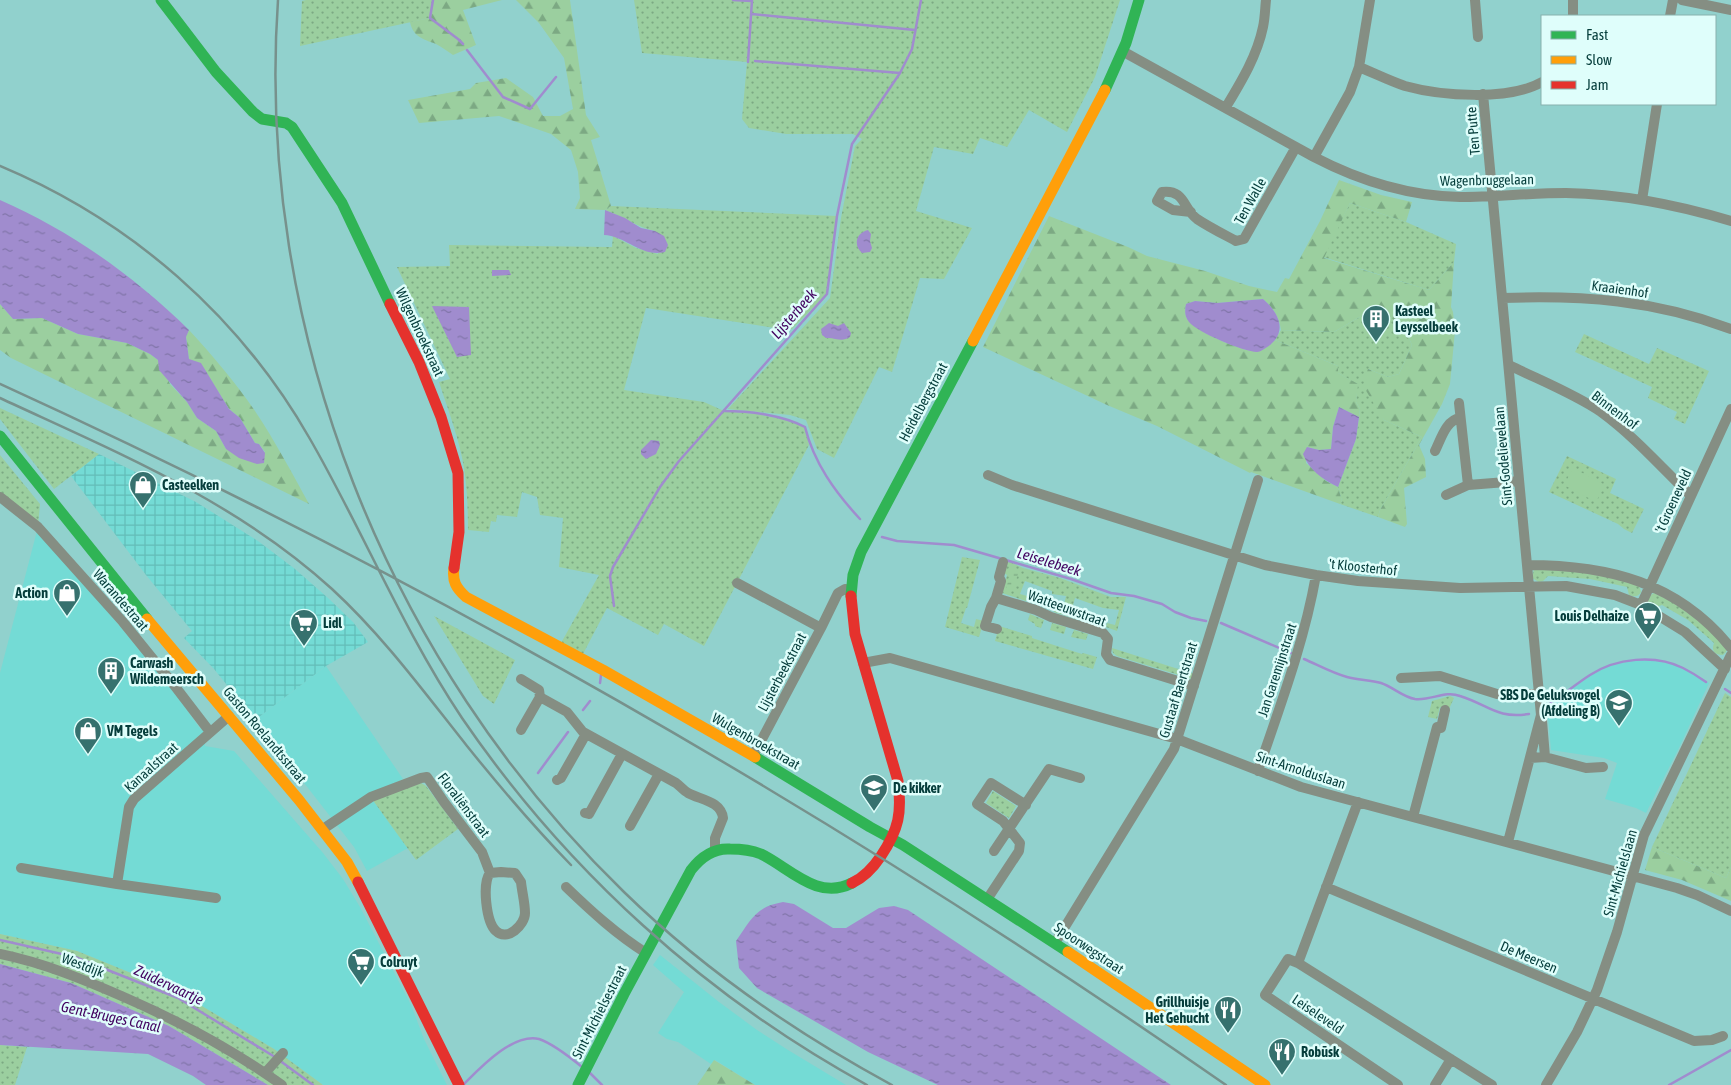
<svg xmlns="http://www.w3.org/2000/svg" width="1731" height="1085" viewBox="0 0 1731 1085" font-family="'Asap Condensed',sans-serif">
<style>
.built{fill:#74dbd5}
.industrial{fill:url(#industrial-grid)}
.green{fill:url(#green-dots)}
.forest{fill:url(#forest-firs)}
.wetland{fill:url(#wetland-marsh)}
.pitch{fill:#9bcf9f}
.water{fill:url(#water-ripples)}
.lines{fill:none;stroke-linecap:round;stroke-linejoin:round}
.stream{stroke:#a08cce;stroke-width:2.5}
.street{stroke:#858e83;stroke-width:10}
.fast{stroke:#30b455;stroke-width:11}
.slow{stroke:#ff9f0a;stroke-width:11}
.jam{stroke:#e5322d;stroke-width:11}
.rail{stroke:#77918c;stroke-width:2.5}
.labels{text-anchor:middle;stroke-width:5;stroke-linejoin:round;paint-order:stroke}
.street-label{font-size:14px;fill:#053d3b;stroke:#dffefb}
.poi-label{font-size:14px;font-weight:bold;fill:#053d3b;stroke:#dffefb;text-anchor:start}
.water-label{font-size:15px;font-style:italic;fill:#420360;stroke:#dffefb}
</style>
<defs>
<pattern id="industrial-grid" width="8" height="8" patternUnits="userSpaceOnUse" patternTransform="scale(1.25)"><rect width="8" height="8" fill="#74dbd5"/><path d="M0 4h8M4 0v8" fill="none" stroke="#63bdb8"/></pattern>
<pattern id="green-dots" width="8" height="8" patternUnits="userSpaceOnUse" patternTransform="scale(1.25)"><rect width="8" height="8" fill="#9bcf9f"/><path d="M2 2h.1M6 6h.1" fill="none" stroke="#7ca983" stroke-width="1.8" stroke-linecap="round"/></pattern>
<pattern id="forest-firs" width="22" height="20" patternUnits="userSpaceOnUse" patternTransform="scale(1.25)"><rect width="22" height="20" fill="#9bcf9f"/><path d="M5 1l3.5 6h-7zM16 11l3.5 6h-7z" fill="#7ca983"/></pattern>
<pattern id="wetland-marsh" width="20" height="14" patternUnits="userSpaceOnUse" patternTransform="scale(1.25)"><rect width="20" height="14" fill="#9bcf9f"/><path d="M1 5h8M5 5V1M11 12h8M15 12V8" fill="none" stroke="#7ca983"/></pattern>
<pattern id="water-ripples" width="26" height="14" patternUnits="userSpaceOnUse" patternTransform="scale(1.25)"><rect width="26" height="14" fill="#a08cce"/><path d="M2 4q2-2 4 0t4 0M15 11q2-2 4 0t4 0" fill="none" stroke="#8074a8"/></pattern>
</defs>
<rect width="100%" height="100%" fill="#91d1cd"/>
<path class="built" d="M 38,527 L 174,692 L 199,727 L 205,732 L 205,746 L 234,751 L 323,853 L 343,879 L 360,907 L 411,1005 L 424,1039 L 447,1085 L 323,1085 L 274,1049 L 180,993 L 77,951 L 0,934 L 0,673 Z
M 1641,659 L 1666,662 L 1682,667 L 1709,683 L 1679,748 L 1646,813 L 1636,808 L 1605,799 L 1617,763 L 1604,758 L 1551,750 L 1547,705 L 1591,674 L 1607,666 Z
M 326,666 L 403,779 L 369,795 L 408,848 L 367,871 L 354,847 L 255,720 Z
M 660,955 L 719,1002 L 757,1030 L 788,1050 L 846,1085 L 755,1085 L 715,1060 L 711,1064 L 678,1042 L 667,1039 L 658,1033 L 684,992 L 653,965 Z"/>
<path class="industrial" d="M 99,454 L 196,502 L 258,541 L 295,569 L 328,598 L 353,622 L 368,642 L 326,666 L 255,720 L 214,669 L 184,638 L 192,631 L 146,575 L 71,476 Z"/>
<path class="green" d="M 306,0 L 433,0 L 430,18 L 300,46 L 302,1 Z
M 634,0 L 1120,0 L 1095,77 L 1067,132 L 1029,110 L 1007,147 L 980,138 L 973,154 L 934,147 L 916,211 L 972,228 L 944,279 L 920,278 L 892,372 L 879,367 L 834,458 L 817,449 L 806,420 L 790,415 L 728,409 L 830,298 L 841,218 L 855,146 L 862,139 L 853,134 L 786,134 L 749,128 L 742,119 L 747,62 L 642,53 Z
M 1350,203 L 1406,222 L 1456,244 L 1454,262 L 1429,290 L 1323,257 Z
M 611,206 L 837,216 L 827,294 L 792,329 L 788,330 L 646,308 L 624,390 L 704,402 L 724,411 L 757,414 L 795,422 L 805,427 L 809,445 L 704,646 L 664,624 L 658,635 L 607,608 L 583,654 L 561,643 L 599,575 L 559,567 L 563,518 L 540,515 L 537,497 L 522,492 L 517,517 L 497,515 L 496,522 L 491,521 L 489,532 L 468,530 C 468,509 467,488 464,468 C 459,438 448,410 439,382 L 450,379 L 397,267 L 450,266 L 449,245 L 612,247 L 613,236 L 636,248 L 658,254 L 655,231 C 637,227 622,216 605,210 Z
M 1375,308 C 1394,318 1404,325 1412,345 L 1399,374 L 1388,377 L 1368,369 L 1384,420 L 1422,437 L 1380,510 L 1378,517 L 1340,504 L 1342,501 L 1338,487 L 1356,439 L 1360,409 L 1356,402 L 1357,384 L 1338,373 L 1338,366 L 1275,340 L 1281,330 L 1334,332 Z
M 1584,334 L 1649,364 L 1657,348 L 1709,371 L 1685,424 L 1674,419 L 1677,412 L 1648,398 L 1652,387 L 1575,352 Z
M 0,408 L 99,454 L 54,489 L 0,419 Z
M 0,455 L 40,504 L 38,527 L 0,497 Z
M 1567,456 L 1616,479 L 1610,493 L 1644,509 L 1632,533 L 1624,529 L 1618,524 L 1549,492 Z
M 962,557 L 980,560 L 967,608 L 966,608 L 961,623 L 974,627 L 976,619 L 984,621 L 979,637 L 945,627 Z
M 1008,561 L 1023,568 L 1060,578 L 1111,597 L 1126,597 L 1117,631 L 1106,627 L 1107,623 L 1115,625 L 1119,610 L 1103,608 L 1075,598 L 1071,612 L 1078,614 L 1077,619 L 1054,612 L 1056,608 L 1063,609 L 1066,596 L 1052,594 L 1052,591 L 1025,581 L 1020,594 L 1027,596 L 1026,601 L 1002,593 L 1007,575 L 1004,573 Z
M 1534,569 L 1589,571 L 1639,585 L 1641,592 C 1638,597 1635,597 1629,595 L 1627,587 L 1590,579 L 1548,576 L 1543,581 L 1539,582 L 1532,578 Z
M 1654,593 C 1682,605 1706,625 1727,648 L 1726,652 L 1723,655 C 1715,655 1711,651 1714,643 L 1688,620 L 1662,605 L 1654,608 L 1648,604 C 1648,598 1649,596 1654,593 Z
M 1030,614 L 1044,620 L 1041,628 L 1035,626 L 1035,624 L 1028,620 Z
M 434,616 L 515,660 L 494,704 L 483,696 Z
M 1052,623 L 1066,627 L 1064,634 L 1050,630 Z
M 999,626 L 1032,636 L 1032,638 L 1082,654 L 1083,653 L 1097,657 L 1093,669 L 995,641 Z
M 1074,630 L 1088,634 L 1086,640 L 1071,637 Z
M 1112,648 L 1194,674 L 1192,679 L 1117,656 L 1113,653 Z
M 1725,693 L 1731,697 L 1731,867 L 1726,878 L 1652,847 Z
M 1450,696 L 1454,698 L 1449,709 L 1440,707 L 1437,719 L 1428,717 L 1432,701 Z
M 421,783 L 426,786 L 458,829 L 416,860 L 372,799 Z
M 993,791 L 1016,806 L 1009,818 L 986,803 Z
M 0,934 L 77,951 L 180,993 L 274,1049 L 323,1085 L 268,1085 L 169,1026 L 71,983 L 0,964 Z
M 0,1045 L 27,1047 L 15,1085 L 0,1085 Z"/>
<path class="forest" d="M 433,0 L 502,0 L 463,10 L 476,45 L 453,55 C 447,51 442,47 436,44 C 423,39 413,37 410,22 L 430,18 Z
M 516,0 L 570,0 L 586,115 L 600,137 L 591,140 L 611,206 L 605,210 L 575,209 L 580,198 L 578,172 L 571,150 L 551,134 L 499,116 L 419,123 L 408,100 L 470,89 L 476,83 L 506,78 L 533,97 L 543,116 L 560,116 L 573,109 L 564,58 L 539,23 Z
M 1339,180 L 1381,195 L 1412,202 L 1406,222 L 1350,203 L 1324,258 L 1429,290 L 1454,262 L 1451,307 L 1453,312 L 1455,331 L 1450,384 L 1442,404 L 1419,445 L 1425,459 L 1426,477 L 1404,488 L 1407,524 L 1405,527 L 1378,517 L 1380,510 L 1422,437 L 1384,420 L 1365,389 L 1365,377 L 1368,369 L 1388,377 L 1399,374 L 1412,345 C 1404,325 1394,319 1375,308 L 1334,332 L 1281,330 C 1279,316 1273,308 1263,299 L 1217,303 L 1195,301 L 1186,304 C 1185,310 1184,317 1190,322 C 1198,332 1247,354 1259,351 C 1265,350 1270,344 1275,340 L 1338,366 L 1338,373 L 1358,384 L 1356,402 L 1360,409 L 1359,417 L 1339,407 L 1333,427 L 1331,449 L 1319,450 L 1307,447 L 1306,463 L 1326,481 L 1338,487 L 1342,501 L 1340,504 L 1251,472 L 1250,473 L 1157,426 L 1107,405 L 983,347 L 1049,216 L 1128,247 L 1147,256 L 1205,271 L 1249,286 L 1277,292 L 1285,278 L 1289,279 L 1320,221 Z
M 0,304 L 13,319 L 42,318 L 78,334 L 127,343 L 150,354 L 158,360 L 170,384 L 187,402 L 197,418 L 216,431 L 226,449 L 265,452 L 259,444 L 255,443 L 240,418 L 229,409 L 201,364 L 189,360 L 186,336 L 189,330 C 213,356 235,382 255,411 C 275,441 292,473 309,504 L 11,358 L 0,350 Z
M 1652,847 L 1726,878 L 1731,867 L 1731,901 L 1682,880 L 1645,870 Z
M 714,1060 L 755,1085 L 697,1085 Z"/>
<path class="wetland" d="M 1013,570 L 1016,571 L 1018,574 L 1012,591 L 1009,592 L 1006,589 L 1011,571 Z"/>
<path class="pitch" d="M 1573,468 L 1605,485 L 1596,502 L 1564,485 Z"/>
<path class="water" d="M 0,200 C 71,231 134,276 189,330 L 186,337 L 189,359 L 201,363 L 229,409 L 240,418 L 255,443 L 259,444 L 265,453 L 264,463 L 257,464 L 239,458 L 226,449 L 216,431 L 197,418 L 187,402 L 159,370 L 158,360 L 150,354 L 127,343 L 78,334 L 42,318 L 13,319 L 0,304 Z
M 605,210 L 625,218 L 641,228 L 655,231 L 664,236 L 668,245 L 665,252 C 642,258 626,236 604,235 Z
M 868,230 L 871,234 L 870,241 L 872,248 L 870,252 L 862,253 C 853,245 856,233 868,230 Z
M 492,270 L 509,270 L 511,275 L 492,276 Z
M 1263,299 C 1278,312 1288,330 1270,345 C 1267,347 1261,352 1257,352 C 1244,352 1197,332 1189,322 C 1184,316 1185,310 1186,304 L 1195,301 L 1217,303 Z
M 432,306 L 469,307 L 471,355 L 457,357 Z
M 829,323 L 838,326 L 844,323 L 851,333 L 850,337 C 841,343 835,337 826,338 L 822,335 L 821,329 Z
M 1339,407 L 1359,417 L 1356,439 L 1338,487 C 1322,479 1309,470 1303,454 L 1307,447 L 1319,450 L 1331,449 L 1333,427 Z
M 651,440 L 659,441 L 660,445 L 656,454 L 646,459 L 641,454 L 641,450 Z
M 783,902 L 794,904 L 833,928 L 846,928 L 879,908 L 894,906 L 908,910 L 1171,1085 L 938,1085 L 868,1052 L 757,988 L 739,968 L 736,941 C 751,920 755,907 783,902 Z
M 0,964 L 71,983 L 169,1026 L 268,1085 L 206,1085 L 193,1076 L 148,1054 L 0,1045 Z"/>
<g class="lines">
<path class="stream" d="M 433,0 L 430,18 L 458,39 L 463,44
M 733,0 L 752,1
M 752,14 L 915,30
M 467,50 L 503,97 L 530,109 L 556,77
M 755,61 L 900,73
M 748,62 L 752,0
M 724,411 C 749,411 782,415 805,427 C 814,463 835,492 860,519
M 882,537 L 897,541 L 954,545 L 1071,579 L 1111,593 L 1134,596 L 1162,604 L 1175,612 L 1191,618 L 1206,621
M 614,606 L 610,576 L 613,567 L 660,487 L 679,461 L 827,294 L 837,216 L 852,144 L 900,73 L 912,49 L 921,0
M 1221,623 L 1291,653
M 1304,659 C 1318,665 1332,673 1347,677 C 1358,680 1370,680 1381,683 C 1393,687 1403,697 1415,699 C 1431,701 1445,690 1460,696 C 1489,705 1496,719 1529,714
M 600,683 L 601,675
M 1725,689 L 1731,693
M 1549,704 C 1563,695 1576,684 1590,675 C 1616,658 1655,654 1683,668 C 1691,672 1699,677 1706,682
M 583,710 L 590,701
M 538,773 L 568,732
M 0,940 L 75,957 L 178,998 L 275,1057
M 279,1060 L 313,1085
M 590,1073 L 602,1085
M 464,1084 C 481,1067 513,1033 539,1039 C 551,1043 571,1058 582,1067
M 1669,1085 L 1731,1050"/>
<path class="street" d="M 1475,0 L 1478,37
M 1682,0 L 1731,10
M 1573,16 L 1573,0
M 1670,16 L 1673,0
M 1124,52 L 1314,157 C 1360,181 1408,196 1460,197 C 1495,197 1531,193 1566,193 C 1622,194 1678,205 1731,221
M 1359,67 C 1374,73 1390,81 1405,86 C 1441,96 1509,101 1542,82
M 1483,94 L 1541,715 L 1508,842
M 1226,107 C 1241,82 1257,56 1263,27 C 1265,18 1265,9 1266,0
M 1314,157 L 1350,92 L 1359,67 L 1370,0
M 1642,200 L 1657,104
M 1191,212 L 1173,210 L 1157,201 L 1162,192 C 1185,189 1183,209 1197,219 C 1209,227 1223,234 1236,241 L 1244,239 L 1296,147
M 1502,298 C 1583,295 1654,300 1731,329
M 1509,365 C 1537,379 1575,394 1601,412 C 1634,436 1662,468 1691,496
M 1459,403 L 1468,485
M 1435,451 C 1441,439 1446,420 1460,418
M 988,475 L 1012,485 L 1243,558 L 1265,565 L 1316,575 L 1358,581 L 1460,588 L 1566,586 L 1615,595 L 1641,605 L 1685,632 L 1725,669
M 1446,495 L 1468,485 L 1519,481
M 0,497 L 38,527 L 123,622 L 174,685 L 210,732
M 1527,565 C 1608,565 1678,582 1731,648
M 737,583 L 821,628
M 996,598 L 1036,610 L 1051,617 L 1103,633 L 1108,639 L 1106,654 L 1110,660 L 1194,686
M 1641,605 L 1731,409
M 997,629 L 985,626 L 991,607 L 996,598 L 1001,581 L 999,577 L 1003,562
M 863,663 L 890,658 L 1177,739 L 1301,787 L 1677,888 L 1697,895 L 1731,911
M 1401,678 L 1440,676 L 1497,694 L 1539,694
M 521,679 L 539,690 L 540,697
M 1542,721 L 1545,757
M 521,730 L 540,697 L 567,712 L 583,732 L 676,783 C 680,786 684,791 688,793 C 701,800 721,801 723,818 L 715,838 L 715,849
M 753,756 L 821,628 L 838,593 L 845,589 L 851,590
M 1530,758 L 1545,757 L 1586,768 L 1603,767
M 1258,771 C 1280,706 1304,643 1316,575
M 557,780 L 561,778 L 586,734
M 1358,802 L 1298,963 L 1492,1085
M 585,813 L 589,814 L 622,754
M 1413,817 L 1437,727 L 1441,728 L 1445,710
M 630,826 L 659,774
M 323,829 L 371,797 L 421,778 L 427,777 L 444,802 L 482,852 L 490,873
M 994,851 L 1049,769 L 1080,778
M 21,868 L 117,884 L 129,807 L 134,799 L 229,716
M 501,872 L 515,873 L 521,882 C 522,892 525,903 525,913 C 525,925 507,942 496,931 C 486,922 482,883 490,873 Z
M 117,884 L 216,898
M 566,887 C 591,911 616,934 646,953
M 1326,887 L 1694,1041 L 1712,1040 L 1723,1036
M 988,898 L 1019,851 L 1020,843 L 1003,821 L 977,804 L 991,783 L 1026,805
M 1055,943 L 1174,749 L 1258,480
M 0,954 C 44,963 85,980 126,998 C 181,1022 233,1050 282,1085
M 1298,963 L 1288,959 L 1265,995 L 1398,1085
M 265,1073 L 283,1053
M 1435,1085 L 1451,1059
M 1546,1085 L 1577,1032 L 1597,990 L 1617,932 L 1644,835 L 1731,655"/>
<path class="fast" d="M 161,0 L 216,72 L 253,112 L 262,119 L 286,123 L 292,127 L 342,203 L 390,304
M 1105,90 L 1126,43 L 1139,0
M 0,436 L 147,619
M 851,596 L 853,575 L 861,552 L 973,341
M 755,757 L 870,827 L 903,845 L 1068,952
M 578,1085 L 624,994 L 691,870 C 701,857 713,848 730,849 C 740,849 751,850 761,854 C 790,868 817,901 852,883"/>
<path class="slow" d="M 973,341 L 1105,90
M 454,568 C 452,581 456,588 466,597 L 603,670 L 755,757
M 147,619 L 299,800 L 347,862 L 358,882
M 1068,952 L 1265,1085"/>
<path class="jam" d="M 390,304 L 419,362 L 441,417 L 458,473 L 459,532 L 454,568
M 851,596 L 855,634 L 898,781 C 902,813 899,829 881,856 C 873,868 865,877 852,883
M 358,882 L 459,1085"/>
<path class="rail" d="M 278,0 C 255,330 387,662 624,892 C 704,970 794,1032 892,1085
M 0,166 C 131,221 239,315 310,439 C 363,531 403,630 462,718 C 566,870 706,997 867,1085
M 0,384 C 429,580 839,816 1226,1085
M 0,398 C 116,452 236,501 332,589 C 383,636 424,692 467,746 C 500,787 534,827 571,865"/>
</g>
<defs>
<symbol id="building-pin" viewBox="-11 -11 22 30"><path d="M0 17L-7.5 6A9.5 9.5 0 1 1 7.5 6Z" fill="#36716e" stroke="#dffefb"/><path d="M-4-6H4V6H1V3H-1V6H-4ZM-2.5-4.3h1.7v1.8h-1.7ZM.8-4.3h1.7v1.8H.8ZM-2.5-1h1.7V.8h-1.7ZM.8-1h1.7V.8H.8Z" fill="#fff"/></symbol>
<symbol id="shop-pin" viewBox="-11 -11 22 30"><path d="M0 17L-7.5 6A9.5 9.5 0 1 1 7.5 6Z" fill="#36716e" stroke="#dffefb"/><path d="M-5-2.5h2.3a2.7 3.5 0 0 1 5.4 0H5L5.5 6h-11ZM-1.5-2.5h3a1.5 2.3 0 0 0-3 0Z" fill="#fff"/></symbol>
<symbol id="supermarket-pin" viewBox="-11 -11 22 30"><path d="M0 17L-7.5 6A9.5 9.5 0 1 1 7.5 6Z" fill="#36716e" stroke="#dffefb"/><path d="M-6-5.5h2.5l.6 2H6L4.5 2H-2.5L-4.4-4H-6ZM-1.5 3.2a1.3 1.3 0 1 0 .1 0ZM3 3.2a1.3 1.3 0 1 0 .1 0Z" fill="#fff"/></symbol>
<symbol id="school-pin" viewBox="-11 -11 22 30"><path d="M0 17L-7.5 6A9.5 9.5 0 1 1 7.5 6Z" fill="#36716e" stroke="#dffefb"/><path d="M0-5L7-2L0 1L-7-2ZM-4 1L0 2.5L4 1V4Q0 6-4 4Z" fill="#fff"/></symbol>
<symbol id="restaurant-pin" viewBox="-11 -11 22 30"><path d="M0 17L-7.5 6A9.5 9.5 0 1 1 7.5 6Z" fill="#36716e" stroke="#dffefb"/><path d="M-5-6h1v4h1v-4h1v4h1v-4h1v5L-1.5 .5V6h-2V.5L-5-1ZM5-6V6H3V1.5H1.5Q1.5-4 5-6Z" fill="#fff"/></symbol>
</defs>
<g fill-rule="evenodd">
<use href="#building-pin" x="1360" y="303" width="32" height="43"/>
<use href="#shop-pin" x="127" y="469" width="32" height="43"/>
<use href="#shop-pin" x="51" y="577" width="32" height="43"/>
<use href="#supermarket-pin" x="1632" y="600" width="32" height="43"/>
<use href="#supermarket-pin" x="288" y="607" width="32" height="43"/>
<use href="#building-pin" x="95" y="655" width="32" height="43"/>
<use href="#school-pin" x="1603" y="687" width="32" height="43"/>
<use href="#shop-pin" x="72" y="715" width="32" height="43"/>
<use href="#school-pin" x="858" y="772" width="32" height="43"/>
<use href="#supermarket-pin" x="345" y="946" width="32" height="43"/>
<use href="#restaurant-pin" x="1212" y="994" width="32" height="43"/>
<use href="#restaurant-pin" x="1266" y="1036" width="32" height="43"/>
</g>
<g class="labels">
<g class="street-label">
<text transform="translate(1473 131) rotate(-95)" y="5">Ten Putte</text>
<text transform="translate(1487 180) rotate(-1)" y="5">Wagenbruggelaan</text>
<text transform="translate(1250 201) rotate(-61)" y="5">Ten Walle</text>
<text transform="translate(1620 289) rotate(8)" y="5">Kraaienhof</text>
<text transform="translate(420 332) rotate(65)" y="5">Wilgenbroekstraat</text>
<text transform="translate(923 402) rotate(-62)" y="5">Heidelbergstraat</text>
<text transform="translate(1615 410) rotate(37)" y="5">Binnenhof</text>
<text transform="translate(1503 456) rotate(-95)" y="5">Sint-Godelievelaan</text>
<text transform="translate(1673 501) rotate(-65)" y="5">'t Groeneveld</text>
<text transform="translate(1363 567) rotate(6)" y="5">'t Kloosterhof</text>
<text transform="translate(121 600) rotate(49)" y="5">Warandestraat</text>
<text transform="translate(1067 608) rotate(20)" y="5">Watteeuwstraat</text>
<text transform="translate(1277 670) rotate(-72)" y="5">Jan Garemijnstraat</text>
<text transform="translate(782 672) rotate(-62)" y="5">Lijsterbeekstraat</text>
<text transform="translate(1178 690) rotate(-73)" y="5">Gustaaf Baertstraat</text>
<text transform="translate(265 735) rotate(50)" y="5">Gaston Roelandtsstraat</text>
<text transform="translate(756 741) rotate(30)" y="5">Wulgenbroekstraat</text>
<text transform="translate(151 767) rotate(-42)" y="5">Kanaalstraat</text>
<text transform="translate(1301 770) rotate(18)" y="5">Sint-Arnolduslaan</text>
<text transform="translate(464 805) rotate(53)" y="5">Floraliënstraat</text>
<text transform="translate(1620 873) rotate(-74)" y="5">Sint-Michielslaan</text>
<text transform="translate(1089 948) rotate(34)" y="5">Spoorwegstraat</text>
<text transform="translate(1529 957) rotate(23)" y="5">De Meersen</text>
<text transform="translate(83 965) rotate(21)" y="5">Westdijk</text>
<text transform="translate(599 1012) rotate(-63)" y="5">Sint-Michielsestraat</text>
<text transform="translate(1318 1014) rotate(34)" y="5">Leiseleveld</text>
</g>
<g class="poi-label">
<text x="1395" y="316">Kasteel<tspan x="1395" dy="16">Leysselbeek</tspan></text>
<text x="162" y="490">Casteelken</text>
<text x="48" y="598" text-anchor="end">Action</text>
<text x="1629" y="621" text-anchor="end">Louis Delhaize</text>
<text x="323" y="628">Lidl</text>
<text x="130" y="668">Carwash<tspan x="130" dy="16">Wildemeersch</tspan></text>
<text x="1600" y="700" text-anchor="end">SBS De Geluksvogel<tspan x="1600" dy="16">(Afdeling B)</tspan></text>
<text x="107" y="736">VM Tegels</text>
<text x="893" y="793">De kikker</text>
<text x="380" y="967">Colruyt</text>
<text x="1209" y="1007" text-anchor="end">Grillhuisje<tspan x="1209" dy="16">Het Gehucht</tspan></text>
<text x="1301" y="1057">Robūsk</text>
</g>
<g class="water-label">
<text transform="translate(794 314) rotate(-49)" y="5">Lijsterbeek</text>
<text transform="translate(1049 562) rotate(17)" y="5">Leiselebeek</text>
<text transform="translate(169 985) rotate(25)" y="5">Zuidervaartje</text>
<text transform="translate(111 1017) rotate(12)" y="5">Gent-Bruges Canal</text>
</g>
</g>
<rect x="1541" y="15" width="175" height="90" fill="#dffefb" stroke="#88b1ae"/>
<rect x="1551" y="31" width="25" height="8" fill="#30b455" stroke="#88b1ae"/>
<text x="1586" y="40" font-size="15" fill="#053d3b">Fast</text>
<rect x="1551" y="56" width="25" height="8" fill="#ff9f0a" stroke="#88b1ae"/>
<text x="1586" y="65" font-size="15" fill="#053d3b">Slow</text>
<rect x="1551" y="81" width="25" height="8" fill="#e5322d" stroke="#88b1ae"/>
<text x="1586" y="90" font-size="15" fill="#053d3b">Jam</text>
</svg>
